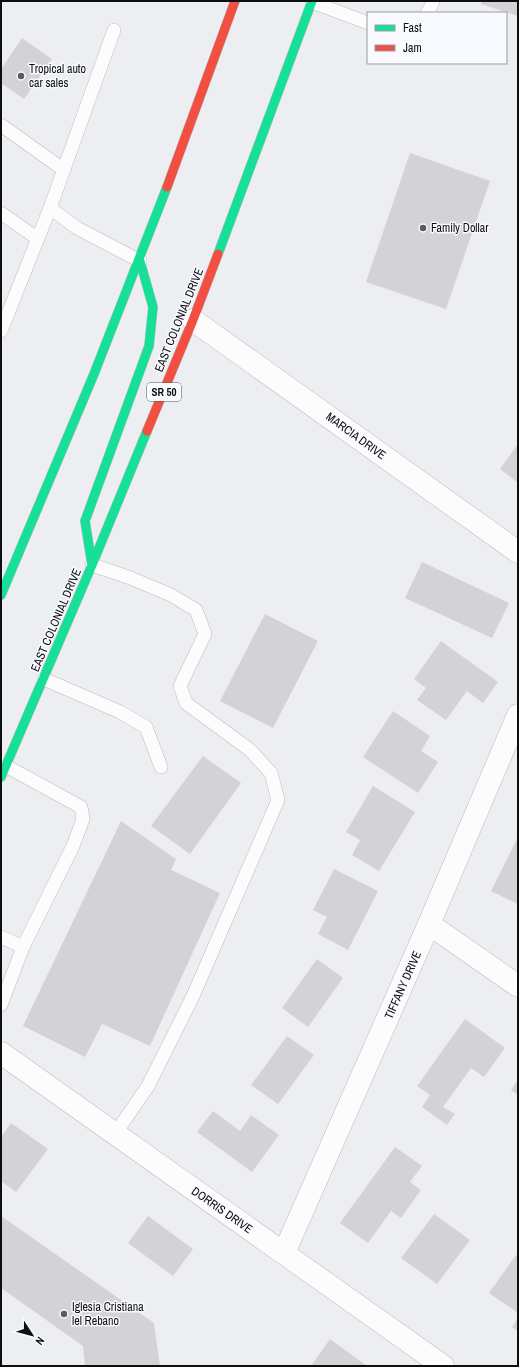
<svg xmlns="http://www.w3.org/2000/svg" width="519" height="1367" viewBox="0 0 519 1367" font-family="'Archivo Narrow',sans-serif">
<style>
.building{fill:#d3d3d5}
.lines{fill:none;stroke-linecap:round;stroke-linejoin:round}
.lane-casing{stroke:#babbbd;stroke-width:14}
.street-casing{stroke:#babbbd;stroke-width:23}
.fast-casing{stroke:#babbbd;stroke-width:10}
.jam-casing{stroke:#babbbd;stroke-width:10}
.lane{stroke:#fcfcfd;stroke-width:13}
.street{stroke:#fcfcfd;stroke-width:22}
.fast{stroke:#16e098;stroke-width:9}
.jam{stroke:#f24e42;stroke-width:9}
.poi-dot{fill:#5b5c5e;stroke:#f8faff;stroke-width:1.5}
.labels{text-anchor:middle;stroke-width:3;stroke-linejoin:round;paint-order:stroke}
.shield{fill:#f8faff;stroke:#545557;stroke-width:1}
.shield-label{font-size:11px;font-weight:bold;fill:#0d0e0f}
.poi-label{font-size:12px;fill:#0d0e0f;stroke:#f8faff;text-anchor:start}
.street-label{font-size:12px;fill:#0d0e0f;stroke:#f8faff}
</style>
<rect width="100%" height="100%" fill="#eceef1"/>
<path class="building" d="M 482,1 L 518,1 L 518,16 L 481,4 Z
M 22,38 L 52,59 L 24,99 L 1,83 L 1,69 Z
M 410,153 L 490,181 L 446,309 L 366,282 Z
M 518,444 L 518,483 L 500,469 Z
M 422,562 L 509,603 L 492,638 L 405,598 Z
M 265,614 L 318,641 L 273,728 L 220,701 Z
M 441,641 L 498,682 L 483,703 L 467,691 L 446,720 L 417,700 L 426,688 L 414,679 Z
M 393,711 L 430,736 L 421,751 L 438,762 L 418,793 L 363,757 Z
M 203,756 L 241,783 L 190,854 L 151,826 Z
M 373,786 L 415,812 L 379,871 L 352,855 L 360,840 L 346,832 Z
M 121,821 L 176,859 L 171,870 L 220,893 L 150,1046 L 102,1024 L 85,1057 L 23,1026 Z
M 518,837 L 518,904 L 491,891 Z
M 334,869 L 378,891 L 348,950 L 318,934 L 327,917 L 313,910 Z
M 317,959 L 343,978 L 308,1027 L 282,1008 Z
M 465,1019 L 505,1048 L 484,1077 L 471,1068 L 443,1107 L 455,1114 L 447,1125 L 422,1107 L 430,1095 L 417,1086 Z
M 287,1036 L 314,1055 L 278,1104 L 251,1085 Z
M 518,1080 L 518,1095 L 511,1090 Z
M 213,1111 L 240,1131 L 251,1115 L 279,1135 L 252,1172 L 197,1132 Z
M 11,1123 L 48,1149 L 16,1192 L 1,1181 L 1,1137 Z
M 395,1147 L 422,1166 L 410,1182 L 421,1190 L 401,1218 L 391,1211 L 368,1243 L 340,1223 Z
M 434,1214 L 470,1240 L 437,1284 L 401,1258 Z
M 1,1216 L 154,1323 L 160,1366 L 85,1366 L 83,1346 L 1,1288 Z
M 148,1216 L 193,1249 L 173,1276 L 128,1243 Z
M 516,1255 L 518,1256 L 518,1313 L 489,1293 Z
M 518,1318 L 518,1331 L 512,1327 Z
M 330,1339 L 367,1366 L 311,1366 Z"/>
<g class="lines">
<defs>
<path id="lane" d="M 312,2 L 368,23
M 427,13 L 431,6 L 433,1
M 1,125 L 64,170
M 50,208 L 77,228 L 140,261
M 1,213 L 38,239
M 1,331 L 50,208 L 114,30
M 92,565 L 128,577 L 171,595 L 196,610 L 205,634 L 180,686 L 186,703 L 250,750 L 271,773 L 278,800 L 193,996 L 148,1086 L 115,1134
M 44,679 L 120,712 L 146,727 L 161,767
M 1,937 L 23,947
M 1,1005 L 23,947 L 73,846 L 83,819 L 81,807 L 6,766"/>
<path id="street" d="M 193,320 L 518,552
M 429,924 L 518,986
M 1,1053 L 443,1366
M 284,1253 L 429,924 L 518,715"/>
<path id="fast" d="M 218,254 L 312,1
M 92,565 L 85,521 L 149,346 L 153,307 L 140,261
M 1,595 L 94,374 L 167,187
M 1,777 L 92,565 L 147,431"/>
<path id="jam" d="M 167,187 L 235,1
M 147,431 L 193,320 L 218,254"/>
</defs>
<use href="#lane" class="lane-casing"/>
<use href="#street" class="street-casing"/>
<use href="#fast" class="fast-casing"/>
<use href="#jam" class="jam-casing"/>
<use href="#lane" class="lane"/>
<use href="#street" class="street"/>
<use href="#fast" class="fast"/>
<use href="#jam" class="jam"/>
</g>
<g class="poi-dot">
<circle cx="21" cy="76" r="4"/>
<circle cx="423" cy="228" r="4"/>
<circle cx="64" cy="1314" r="4"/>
</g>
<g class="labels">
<rect class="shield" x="147" y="383" width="34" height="18" rx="3"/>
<g class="shield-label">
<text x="164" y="396">SR 50</text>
</g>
<g class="poi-label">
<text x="29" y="73">Tropical auto<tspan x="29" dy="14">car sales</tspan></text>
<text x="431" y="232">Family Dollar</text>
<text x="72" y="1311">Iglesia Cristiana<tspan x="72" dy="14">lel Rebano</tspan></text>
</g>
<g class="street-label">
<text transform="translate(179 320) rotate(-68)" y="4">EAST COLONIAL DRIVE</text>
<text transform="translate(356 436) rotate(36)" y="4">MARCIA DRIVE</text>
<text transform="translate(56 620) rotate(-67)" y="4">EAST COLONIAL DRIVE</text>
<text transform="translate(403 985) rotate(-66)" y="4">TIFFANY DRIVE</text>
<text transform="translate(222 1210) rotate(35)" y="4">DORRIS DRIVE</text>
</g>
</g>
<rect width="519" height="1367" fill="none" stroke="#0d0e0f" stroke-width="4"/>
<rect x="367" y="12" width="140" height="52" fill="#f8faff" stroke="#9a9c9f"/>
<rect x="375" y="25" width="20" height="6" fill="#16e098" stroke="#9a9c9f"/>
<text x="403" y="32" font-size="12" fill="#0d0e0f">Fast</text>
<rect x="375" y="45" width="20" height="6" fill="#f24e42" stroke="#9a9c9f"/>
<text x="403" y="52" font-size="12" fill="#0d0e0f">Jam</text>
<g transform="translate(32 1335) rotate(126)" stroke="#f8faff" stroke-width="3" paint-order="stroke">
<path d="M0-3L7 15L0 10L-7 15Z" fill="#0d0e0f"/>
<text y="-6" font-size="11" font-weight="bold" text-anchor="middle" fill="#0d0e0f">N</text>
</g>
</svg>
